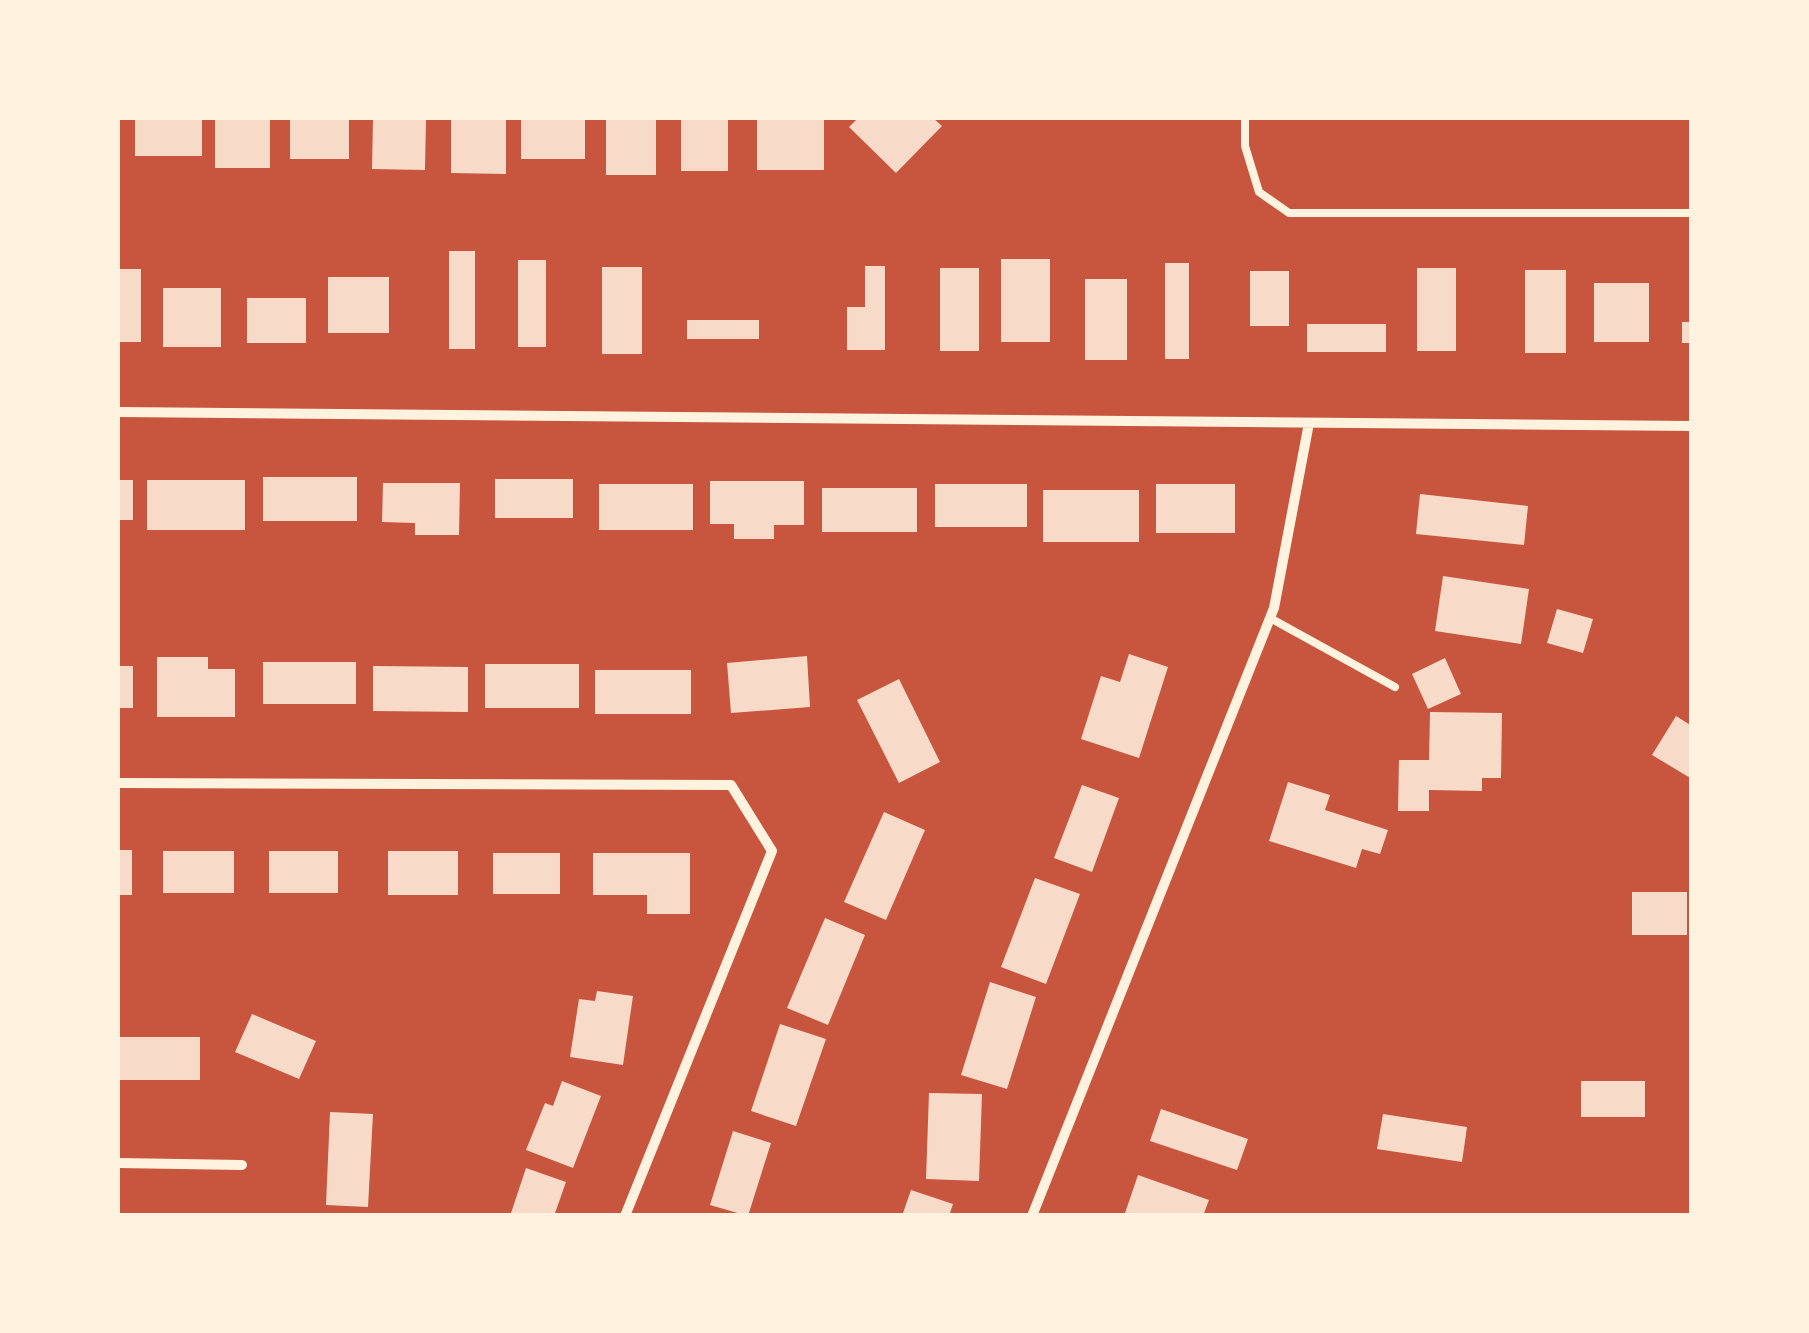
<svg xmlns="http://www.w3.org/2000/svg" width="1809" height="1333" viewBox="0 0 1809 1333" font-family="'Golos Text',sans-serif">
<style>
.building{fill:#f7dbc8}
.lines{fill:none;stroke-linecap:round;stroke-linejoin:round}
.service{stroke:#fff3e0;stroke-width:8}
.minor{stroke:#fff3e0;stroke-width:10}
</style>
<rect width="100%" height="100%" fill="#c8553d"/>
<path class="building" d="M 135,118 L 202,118 L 202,156 L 135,156 Z
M 215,118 L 270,118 L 270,168 L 215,168 Z
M 290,118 L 349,118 L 349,159 L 290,159 Z
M 373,118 L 426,118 L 425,170 L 372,169 Z
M 451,118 L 506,118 L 506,174 L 451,173 Z
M 521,118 L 585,118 L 585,159 L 521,159 Z
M 606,118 L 656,118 L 656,175 L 606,175 Z
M 681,118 L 728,118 L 728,171 L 681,171 Z
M 757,118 L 824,118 L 824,170 L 757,170 Z
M 858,118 L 933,118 L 942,126 L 896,173 L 849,127 Z
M 449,251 L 475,251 L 475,349 L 449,349 Z
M 1001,259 L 1050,259 L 1050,342 L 1001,342 Z
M 518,260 L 546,260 L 546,347 L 518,347 Z
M 1165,263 L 1189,263 L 1189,359 L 1165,359 Z
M 865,266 L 885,266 L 885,350 L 847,350 L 847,307 L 865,307 Z
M 602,267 L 642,267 L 642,354 L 602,354 Z
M 940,268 L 979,268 L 979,351 L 940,351 Z
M 1417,268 L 1456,268 L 1456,351 L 1417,351 Z
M 118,269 L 141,269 L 141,342 L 118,342 Z
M 1525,270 L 1566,270 L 1566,353 L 1525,353 Z
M 1250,271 L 1289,271 L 1289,326 L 1250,326 Z
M 328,277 L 389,277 L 389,333 L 328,333 Z
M 1085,279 L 1127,279 L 1127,360 L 1085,360 Z
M 1594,283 L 1649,283 L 1649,342 L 1594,342 Z
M 163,288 L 221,288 L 221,347 L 163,347 Z
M 247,298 L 306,298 L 306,343 L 247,343 Z
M 687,320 L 759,320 L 759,339 L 687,339 Z
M 1682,322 L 1692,322 L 1692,343 L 1682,343 Z
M 1307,324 L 1386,324 L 1386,352 L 1307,352 Z
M 263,477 L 357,477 L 357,521 L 263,521 Z
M 495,479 L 573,479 L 573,518 L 495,518 Z
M 118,480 L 133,480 L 133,520 L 118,520 Z
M 147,480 L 245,480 L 245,530 L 147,530 Z
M 710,481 L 804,481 L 804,525 L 774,525 L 774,539 L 734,539 L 734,524 L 710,524 Z
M 383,483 L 460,483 L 459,535 L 415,535 L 415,523 L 382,522 Z
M 599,484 L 693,484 L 693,530 L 599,530 Z
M 935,484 L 1027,484 L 1027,527 L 935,527 Z
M 1156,484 L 1235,484 L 1235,533 L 1156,533 Z
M 822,488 L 917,488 L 917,532 L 822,532 Z
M 1043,490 L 1139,490 L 1139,542 L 1043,542 Z
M 1420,494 L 1528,506 L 1524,545 L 1416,534 Z
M 1443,576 L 1529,589 L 1521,644 L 1435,631 Z
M 1557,609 L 1593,619 L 1583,653 L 1547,643 Z
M 1129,654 L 1168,667 L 1139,758 L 1081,739 L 1101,676 L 1120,682 Z
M 807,656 L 810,707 L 731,713 L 727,663 Z
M 157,657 L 208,657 L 208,669 L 235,669 L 235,717 L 157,717 Z
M 1445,658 L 1461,694 L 1428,709 L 1412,674 Z
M 263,662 L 356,662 L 356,704 L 263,704 Z
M 485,664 L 579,664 L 579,708 L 485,708 Z
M 118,666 L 133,666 L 133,708 L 118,708 Z
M 373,666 L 468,667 L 468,712 L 373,711 Z
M 595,670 L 691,670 L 691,714 L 595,714 Z
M 899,679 L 940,762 L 899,783 L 857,700 Z
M 1430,712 L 1502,713 L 1501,778 L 1482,778 L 1482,791 L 1429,790 L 1429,811 L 1398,811 L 1399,760 L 1429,760 Z
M 1676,716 L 1692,726 L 1692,779 L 1652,755 Z
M 1288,782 L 1330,795 L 1325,810 L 1388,830 L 1380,854 L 1362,849 L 1356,868 L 1269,841 Z
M 1082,785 L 1119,798 L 1092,872 L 1054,858 Z
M 884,812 L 925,830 L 886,920 L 844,902 Z
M 118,850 L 132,850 L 132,895 L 118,895 Z
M 163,851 L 234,851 L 234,893 L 163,893 Z
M 269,851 L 338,851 L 338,893 L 269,893 Z
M 388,851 L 458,851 L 458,895 L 388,895 Z
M 493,853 L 560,853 L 560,894 L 493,894 Z
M 593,853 L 690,853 L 690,914 L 647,914 L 647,895 L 593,895 Z
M 1035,878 L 1080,894 L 1046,984 L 1001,967 Z
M 1632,892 L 1687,892 L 1687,935 L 1632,935 Z
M 825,918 L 865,935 L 828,1025 L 787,1008 Z
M 990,982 L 1036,997 L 1007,1089 L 961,1075 Z
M 597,991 L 633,996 L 623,1065 L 570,1057 L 579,999 L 595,1001 Z
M 252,1014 L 316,1041 L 299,1079 L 235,1052 Z
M 780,1024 L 826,1039 L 796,1126 L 751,1111 Z
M 118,1037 L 200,1037 L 200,1080 L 118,1080 Z
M 562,1081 L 601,1096 L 573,1168 L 526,1150 L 545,1103 L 553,1106 Z
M 1581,1081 L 1645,1081 L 1645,1117 L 1581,1117 Z
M 929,1093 L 982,1094 L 979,1181 L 926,1179 Z
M 1161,1109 L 1248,1139 L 1237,1170 L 1150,1141 Z
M 330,1112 L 373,1114 L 368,1207 L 326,1205 Z
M 1383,1114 L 1467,1127 L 1462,1162 L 1377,1149 Z
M 733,1131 L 771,1143 L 748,1216 L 710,1205 Z
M 526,1168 L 566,1182 L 554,1216 L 510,1216 Z
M 1138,1175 L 1209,1200 L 1203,1216 L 1124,1216 Z
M 911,1190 L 953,1204 L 949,1216 L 902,1216 Z"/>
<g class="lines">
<path class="service" d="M 1245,118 L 1245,146 L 1259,192 L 1289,213 L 1692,213
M 1270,618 L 1395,687"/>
<path class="minor" d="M 118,412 L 1692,426
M 118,783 L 731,785 L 772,851 L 625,1216
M 118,1163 L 242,1165
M 1032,1216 L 1274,608 L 1309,423"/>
</g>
<rect width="1809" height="1333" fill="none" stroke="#fff3e0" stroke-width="240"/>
</svg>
